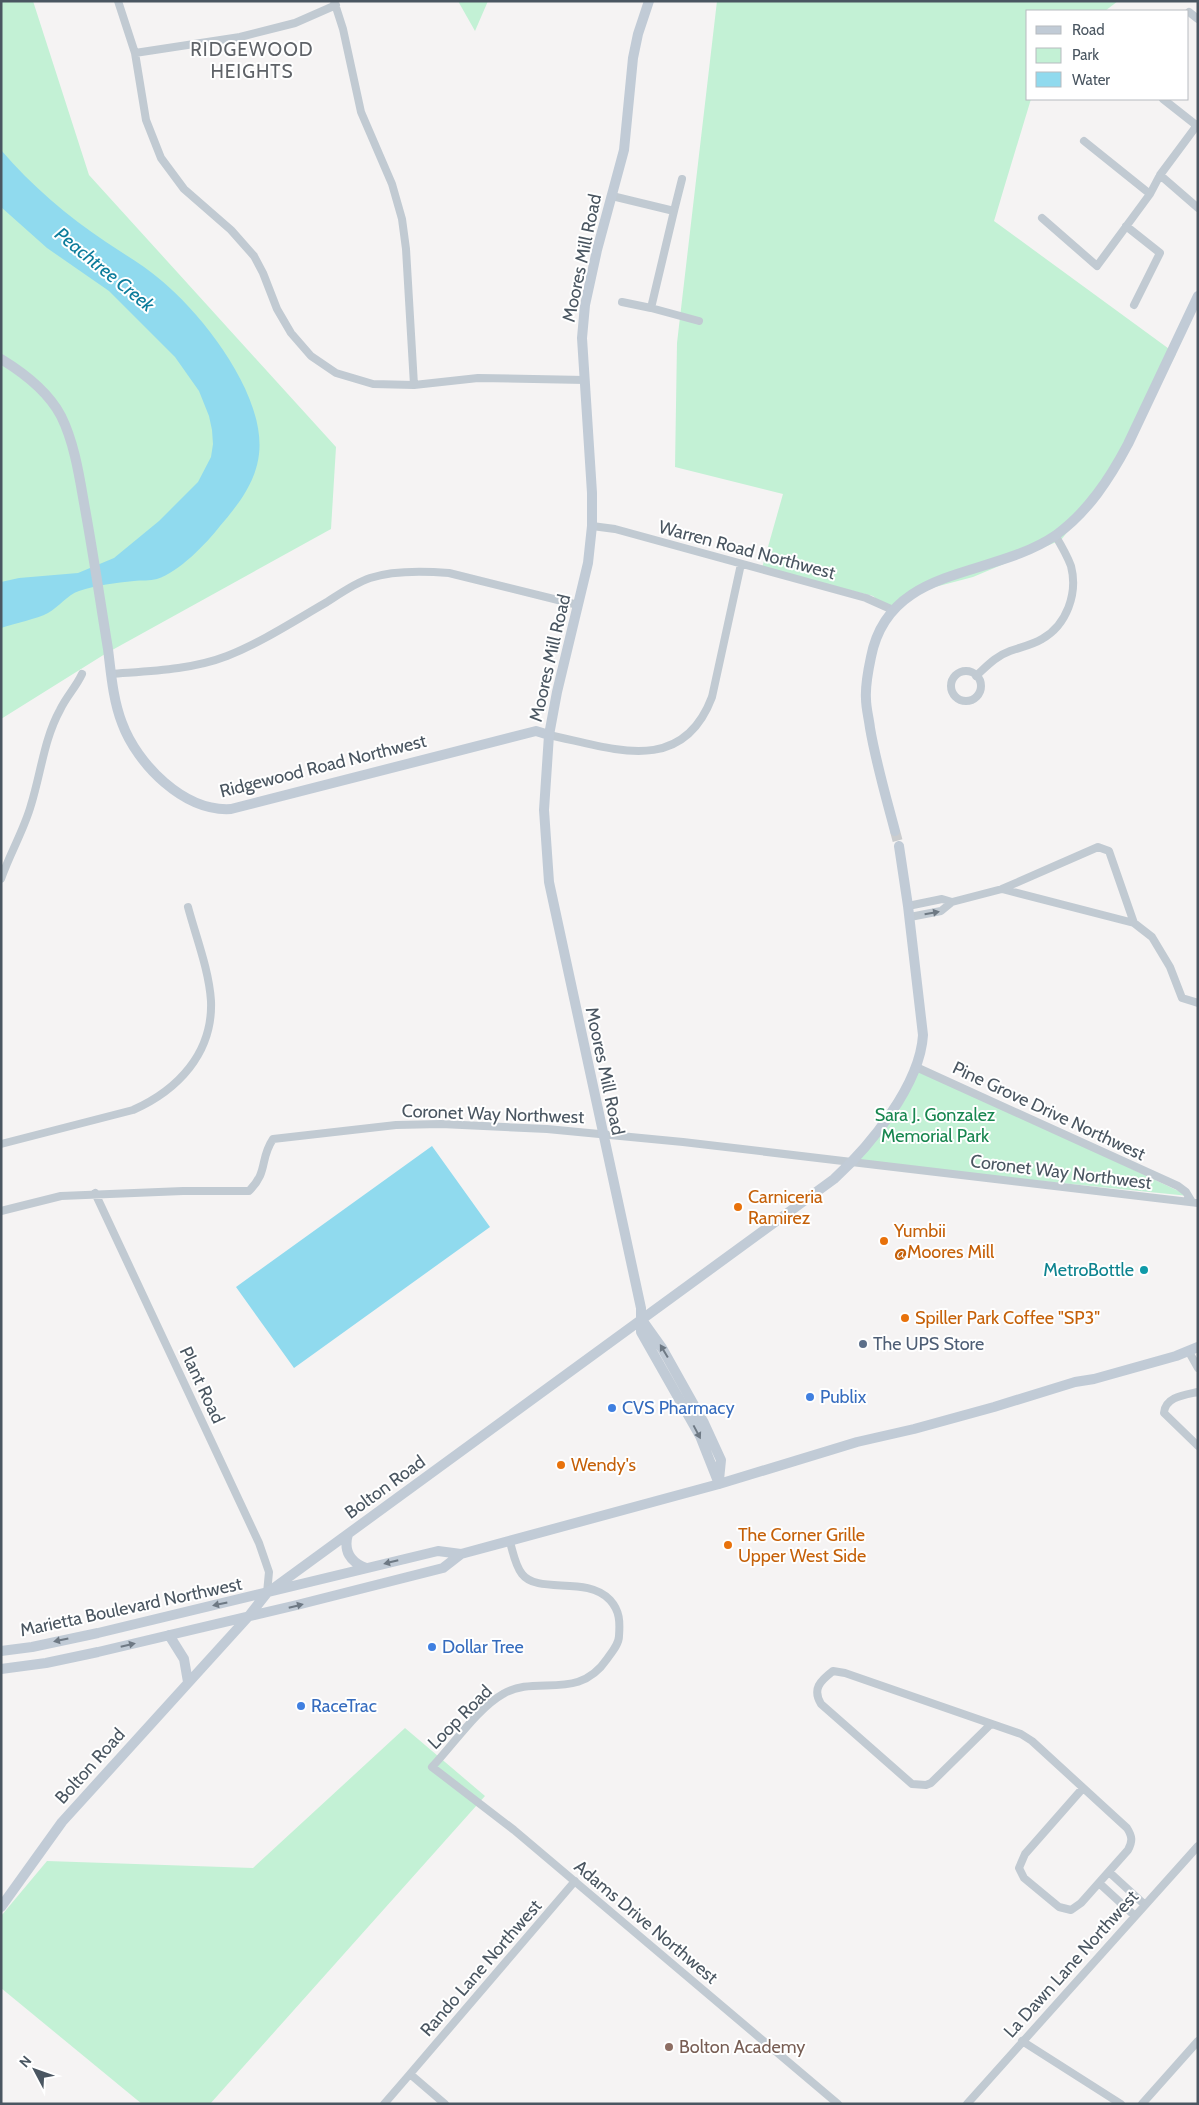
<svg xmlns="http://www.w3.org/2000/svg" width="1199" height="2105" viewBox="0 0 1199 2105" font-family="Cabin,sans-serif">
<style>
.green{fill:#c3f1d5}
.water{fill:#90daee}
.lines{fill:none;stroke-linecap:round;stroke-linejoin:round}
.secondary-tunnel{stroke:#caccce;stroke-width:10;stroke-dasharray:10 5;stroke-linecap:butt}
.street{stroke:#c1cad2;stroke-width:8}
.secondary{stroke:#c1cbd6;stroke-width:10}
.oneway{fill:#6e7983}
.oneway2{fill:#6e7984}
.food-dot{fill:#e8710a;stroke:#fff;stroke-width:2}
.culture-dot{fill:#0f9aa8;stroke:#fff;stroke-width:2}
.service-dot{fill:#5c6f8a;stroke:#fff;stroke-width:2}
.shop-dot{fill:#3f7fe0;stroke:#fff;stroke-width:2}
.education-dot{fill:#8d6e63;stroke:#fff;stroke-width:2}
.labels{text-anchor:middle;stroke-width:4;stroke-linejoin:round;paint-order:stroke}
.street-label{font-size:18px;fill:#4a5661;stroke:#fff}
.park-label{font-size:18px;fill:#17864f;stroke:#fff}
.food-label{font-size:18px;fill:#c56008;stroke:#fff;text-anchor:start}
.culture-label{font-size:18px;fill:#0d838f;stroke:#fff;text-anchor:end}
.service-label{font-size:18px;fill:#4e5e75;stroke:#fff;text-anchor:start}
.shop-label{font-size:18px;fill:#366cbe;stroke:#fff;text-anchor:start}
.education-label{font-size:18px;fill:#785e54;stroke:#fff;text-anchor:start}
.neighbourhood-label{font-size:19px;letter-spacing:1px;fill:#5f6368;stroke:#fff}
.water-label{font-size:19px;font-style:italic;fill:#0c7c9b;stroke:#fff}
</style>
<rect width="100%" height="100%" fill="#f5f3f3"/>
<path class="green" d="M 1,1 L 33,1 L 89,175 L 336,447 L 331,529 L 105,654 L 1,719 Z
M 458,1 L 488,1 L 475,31 Z
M 717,1 L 1118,1 L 1105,11 L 1028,11 L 1028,99 L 1031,99 L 994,221 L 1176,354 L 1111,477 L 1061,540 L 973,577 L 935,587 L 909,598 L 894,615 L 873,596 L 762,568 L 783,494 L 675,467 L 677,343 Z
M 916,1067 L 1189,1196 L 853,1162 Z
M 405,1728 L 485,1796 L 210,2104 L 142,2104 L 1,1988 L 1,1916 L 47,1861 L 253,1868 Z"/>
<path class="water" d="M 1,150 C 32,186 67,216 106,242 C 125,255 145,266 162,281 C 204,316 266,396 259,454 C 256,482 238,505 220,526 C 206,544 179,572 157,579 C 150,581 141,580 134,581 C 116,583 96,585 79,591 C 67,595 59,607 48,613 C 37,619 15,623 1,628 L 1,582 L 19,578 L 78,573 L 114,558 L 159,521 L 198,482 L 211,457 L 213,444 L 212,430 L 209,416 L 199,391 L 175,357 L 109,291 L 47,248 L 1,207 Z
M 432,1146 L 490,1227 L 294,1368 L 236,1287 Z"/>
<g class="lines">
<path class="secondary-tunnel" d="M 895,831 L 899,846"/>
<path class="street" d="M 118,1 L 135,53 L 146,120 L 161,158 L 184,189 L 231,230 L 254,256 L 263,273 L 277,309 L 291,333 L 311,356 L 336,373 L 373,384 L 414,385 L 478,378 L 585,380
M 334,1 L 343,29 L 361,112 L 392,184 L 402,219 L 406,249 L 414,385
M 1189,12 L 1198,19
M 135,53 L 240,37 L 295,23 L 336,5
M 1163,99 L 1196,125
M 1084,141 L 1150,194
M 1160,175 L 1198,208
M 612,196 L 674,211 L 651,308
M 674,211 L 682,179
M 1042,218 L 1097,266 L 1150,194 L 1160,175 L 1198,124
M 1126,226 L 1160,253 L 1134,305
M 622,302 L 651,308 L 699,321
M 592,526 L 615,529 L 866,598 L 893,610
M951 686a15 15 0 1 1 30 0a15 15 0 1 1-30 0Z
M 111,674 C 149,671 191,670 227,656 C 262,642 294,621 327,602 C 341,593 355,583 370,578 C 394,570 424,571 449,573 L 578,605
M 976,676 C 987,666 996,656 1010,651 C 1021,647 1032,645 1042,639 C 1067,625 1078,593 1071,566 C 1067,555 1061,545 1055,535
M 549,735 C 612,748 682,777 712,697 L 741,564
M 1,879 C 10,853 24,830 31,805 C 41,773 44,739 60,710 C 66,697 76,687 82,674
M 1002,889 L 1098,847 L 1109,851 L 1134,923
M 908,906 L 942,899 L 952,902
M 910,917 L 941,911 L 952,902 L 1002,889 L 1134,923 L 1152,937 L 1170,967 L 1182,998 L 1198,1003
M 916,1067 L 1178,1186 L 1186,1192 L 1192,1202
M 1,1144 L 133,1110 C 178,1090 213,1053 211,1001 C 209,970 196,937 188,907
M 95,1193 L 259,1543 L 269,1572 L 267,1593
M 1,1211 L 61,1196 L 183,1191 L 249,1191 C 269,1171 259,1160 273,1139 L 396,1125 L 441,1124 L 547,1129 L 683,1142 L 1198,1203
M 1189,1352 L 1198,1368
M 1198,1392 C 1184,1395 1165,1397 1164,1413 L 1198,1446
M 510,1542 C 513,1552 515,1565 522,1574 C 538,1595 587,1575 610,1600 C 620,1611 620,1622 619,1636 C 619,1644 612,1652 607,1659 C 578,1702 536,1674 503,1694 C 478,1708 453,1745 432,1767 L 514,1830 L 838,2104
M 991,1724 L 931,1783 L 926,1785 L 912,1784 L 821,1704 C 812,1689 820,1681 833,1671 L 845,1673 L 1021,1734 L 1032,1741 L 1127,1828 C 1132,1836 1133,1841 1128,1850 L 1081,1903 L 1071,1910 L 1059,1907 L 1024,1878 L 1019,1868 L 1025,1854 L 1083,1788
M 1109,1872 L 1145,1905
M 1099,1883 L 1135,1916
M 1022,2041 L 1121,2104
M 410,2074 L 575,1881
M 384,2104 L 410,2074 L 445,2104
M 967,2104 L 1198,1846
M 1142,2104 L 1198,2041"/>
<path class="secondary" d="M 649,1 L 638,34 L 633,58 L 624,150 L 597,250 L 585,305 L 582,338 L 592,493 L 592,526 L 588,563 L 557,692 L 549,735 L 544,810 L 549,882 L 641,1308 L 641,1332 L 700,1436 L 719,1484
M 1,359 C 24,373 48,391 61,416 C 74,442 79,474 84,503 C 93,552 100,600 108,649 C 111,673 113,700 122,723 C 137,764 184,812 231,809 L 536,731 L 549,735
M 895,831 C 886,797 876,763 870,728 C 869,719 866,708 866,699 C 865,685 868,671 871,657 C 889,564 992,579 1056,535 C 1088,512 1110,478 1128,444 L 1198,296
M 642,1320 L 662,1348 L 704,1423 L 721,1460 L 719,1480
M 348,1534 C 343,1551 350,1562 366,1568
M 169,1635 L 184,1659 L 188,1682
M 1,1651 L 32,1647 L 98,1633 L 438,1551 L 461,1554 L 719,1484 L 857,1442 L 914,1429 L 994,1407 L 1075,1382 L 1094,1379 L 1176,1356 L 1198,1347
M 1,1669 L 46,1663 L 98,1652 L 297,1605 L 443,1568 L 461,1554
M 1,1907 L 62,1822 L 248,1617 L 267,1593 L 834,1179 C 870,1146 920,1085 923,1035 L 908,906 L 899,846"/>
</g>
<defs><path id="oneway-solid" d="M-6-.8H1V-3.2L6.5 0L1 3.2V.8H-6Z" transform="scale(1.25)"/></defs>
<use class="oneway" href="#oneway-solid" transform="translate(932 913) rotate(-10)"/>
<g class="oneway2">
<use href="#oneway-solid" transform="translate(664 1351) rotate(-121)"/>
<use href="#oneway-solid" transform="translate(697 1432) rotate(62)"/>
<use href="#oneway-solid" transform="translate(391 1562) rotate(166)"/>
<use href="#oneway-solid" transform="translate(220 1604) rotate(168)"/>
<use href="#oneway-solid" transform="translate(296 1606) rotate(-14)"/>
<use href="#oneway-solid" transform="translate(61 1640) rotate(168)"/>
<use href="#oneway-solid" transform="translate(128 1645) rotate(-13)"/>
</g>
<g class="food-dot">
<circle cx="738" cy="1207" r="5"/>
<circle cx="884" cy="1241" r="5"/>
<circle cx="905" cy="1318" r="5"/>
<circle cx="561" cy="1465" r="5"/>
<circle cx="728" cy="1545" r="5"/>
</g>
<circle class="culture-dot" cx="1144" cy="1270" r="5"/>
<circle class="service-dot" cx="863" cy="1344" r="5"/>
<g class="shop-dot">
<circle cx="810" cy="1397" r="5"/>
<circle cx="612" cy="1408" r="5"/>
<circle cx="432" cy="1647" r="5"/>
<circle cx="301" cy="1706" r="5"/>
</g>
<circle class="education-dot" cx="669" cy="2047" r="5"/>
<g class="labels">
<g class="street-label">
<text transform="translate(582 258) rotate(-78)" y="6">Moores Mill Road</text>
<text transform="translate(747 550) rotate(15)" y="6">Warren Road Northwest</text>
<text transform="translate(550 658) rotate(-77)" y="6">Moores Mill Road</text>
<text transform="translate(323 766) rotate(-14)" y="6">Ridgewood Road Northwest</text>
<text transform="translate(605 1071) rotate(78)" y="6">Moores Mill Road</text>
<text transform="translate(1049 1111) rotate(25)" y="6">Pine Grove Drive Northwest</text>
<text transform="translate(493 1114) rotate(2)" y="6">Coronet Way Northwest</text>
<text transform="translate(1061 1172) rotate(7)" y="6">Coronet Way Northwest</text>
<text transform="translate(202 1385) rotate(65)" y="6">Plant Road</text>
<text transform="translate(385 1487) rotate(-36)" y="6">Bolton Road</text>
<text transform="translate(131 1607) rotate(-12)" y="6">Marietta Boulevard Northwest</text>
<text transform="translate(460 1717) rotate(-45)" y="6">Loop Road</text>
<text transform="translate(90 1766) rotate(-48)" y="6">Bolton Road</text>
<text transform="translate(646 1922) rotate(40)" y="6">Adams Drive Northwest</text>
<text transform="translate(1071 1964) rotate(-48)" y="6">La Dawn Lane Northwest</text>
<text transform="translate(481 1968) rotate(-49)" y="6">Rando Lane Northwest</text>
</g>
<g class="park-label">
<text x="935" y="1121">Sara J. Gonzalez<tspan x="935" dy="21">Memorial Park</tspan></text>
</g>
<g class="food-label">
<text x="748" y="1203">Carniceria<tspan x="748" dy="21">Ramirez</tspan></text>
<text x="894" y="1237">Yumbii<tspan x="894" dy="21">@Moores Mill</tspan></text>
<text x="915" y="1324">Spiller Park Coffee "SP3"</text>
<text x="571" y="1471">Wendy's</text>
<text x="738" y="1541">The Corner Grille<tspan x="738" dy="21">Upper West Side</tspan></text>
</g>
<g class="culture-label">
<text x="1134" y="1276">MetroBottle</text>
</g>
<g class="service-label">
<text x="873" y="1350">The UPS Store</text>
</g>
<g class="shop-label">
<text x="820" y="1403">Publix</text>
<text x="622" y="1414">CVS Pharmacy</text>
<text x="442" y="1653">Dollar Tree</text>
<text x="311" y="1712">RaceTrac</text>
</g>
<g class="education-label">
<text x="679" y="2053">Bolton Academy</text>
</g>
<g class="neighbourhood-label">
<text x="252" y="56">RIDGEWOOD<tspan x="252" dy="22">HEIGHTS</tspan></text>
</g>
<g class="water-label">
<text transform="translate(105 269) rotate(39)" y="7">Peachtree Creek</text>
</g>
</g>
<rect width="1199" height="2105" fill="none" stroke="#4a5661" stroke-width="5"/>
<rect x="1026" y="10" width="162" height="90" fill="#ffffff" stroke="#b7bbc0"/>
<rect x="1036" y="26" width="25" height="8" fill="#c1cbd6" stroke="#b7bbc0"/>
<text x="1072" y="35" font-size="15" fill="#4a5661">Road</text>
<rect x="1036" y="48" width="25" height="15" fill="#c3f1d5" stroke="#b7bbc0"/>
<text x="1072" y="60" font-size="15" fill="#4a5661">Park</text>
<rect x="1036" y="72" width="25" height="15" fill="#90daee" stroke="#b7bbc0"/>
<text x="1072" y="85" font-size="15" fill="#4a5661">Water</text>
<g transform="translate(35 2070) rotate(311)" stroke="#ffffff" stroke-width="4" paint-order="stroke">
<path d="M0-4L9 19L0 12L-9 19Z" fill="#4a5661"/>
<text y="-8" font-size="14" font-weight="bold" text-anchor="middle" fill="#4a5661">N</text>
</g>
</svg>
